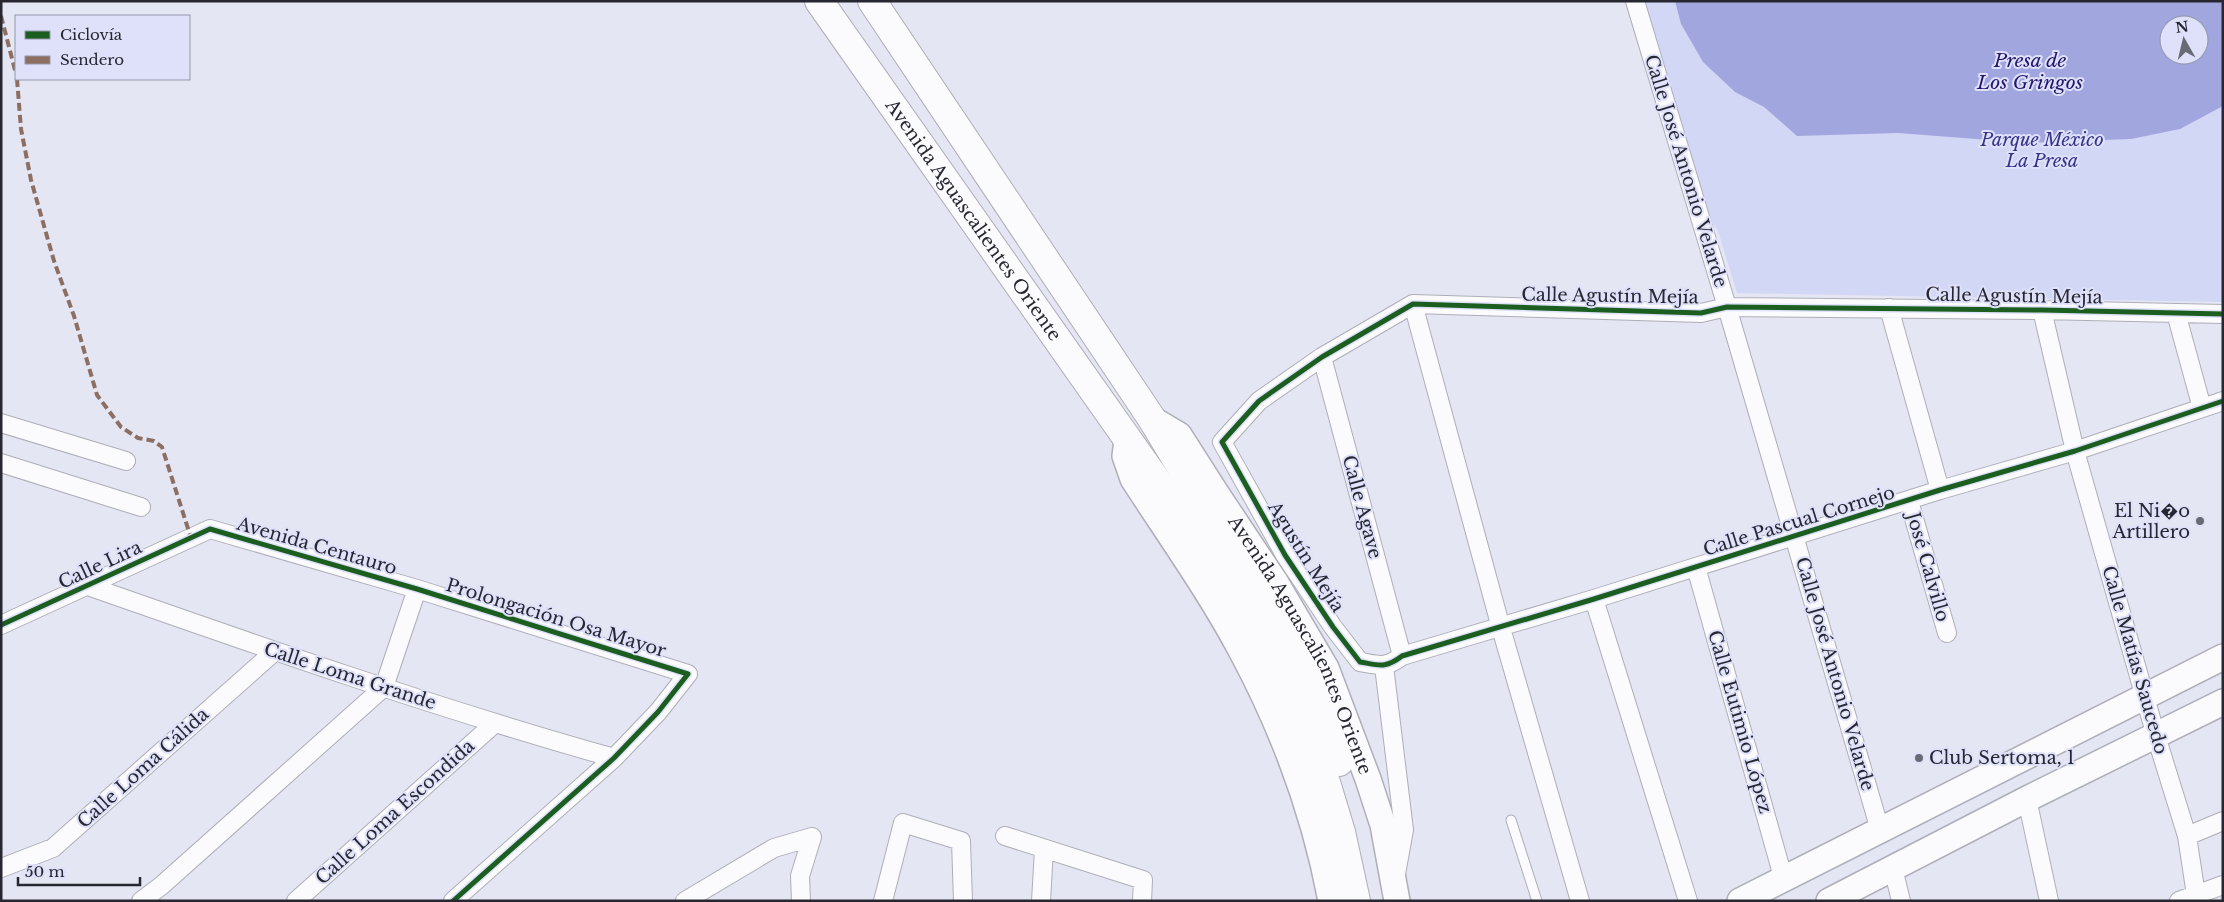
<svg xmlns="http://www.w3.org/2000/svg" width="2224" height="902" viewBox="0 0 2224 902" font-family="'Libre Baskerville',serif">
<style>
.green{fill:#d3d7f6;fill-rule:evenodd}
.water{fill:#a2a6df;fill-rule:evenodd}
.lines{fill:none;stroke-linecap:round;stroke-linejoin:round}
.service-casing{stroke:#adaeb8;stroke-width:11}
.minor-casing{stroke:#adaeb8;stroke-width:20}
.secondary-casing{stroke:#adaeb8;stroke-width:28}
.primary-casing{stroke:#adaeb8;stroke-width:30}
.service{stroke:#fbfbfd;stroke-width:9}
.minor{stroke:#fbfbfd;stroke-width:18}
.secondary{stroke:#fbfbfd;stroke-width:25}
.primary{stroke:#fbfbfd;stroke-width:28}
.quiet{stroke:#8d6e63;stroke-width:4;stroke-dasharray:8 4;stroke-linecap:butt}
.cycleway-casing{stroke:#dee1f9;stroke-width:8}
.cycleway{stroke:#1b5e20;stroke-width:5}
.poi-dot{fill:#686a74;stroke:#dee1f9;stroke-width:2}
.labels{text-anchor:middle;stroke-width:4;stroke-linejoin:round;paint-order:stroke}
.park-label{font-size:18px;font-style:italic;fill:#363189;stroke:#dee1f9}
.street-label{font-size:18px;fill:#262730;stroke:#dee1f9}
.poi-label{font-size:18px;fill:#262730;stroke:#dee1f9;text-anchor:end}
.water-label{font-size:19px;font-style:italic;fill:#22156d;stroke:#dee1f9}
</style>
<rect width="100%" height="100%" fill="#e4e6f3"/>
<path class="green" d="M 1643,1 L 2223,1 L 2223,302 L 1737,293 L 1718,231 L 1707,215 ZM 2169,25 L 2199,25 L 2199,55 L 2169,55 Z"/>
<path class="water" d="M 1675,1 L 2223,1 L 2223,106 L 2180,129 L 2131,139 L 2028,143 L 1898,133 L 1797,136 L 1764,107 L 1735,92 L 1703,62 L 1681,24 ZM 2169,25 L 2199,25 L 2199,55 L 2169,55 Z"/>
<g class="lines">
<defs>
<path id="service" d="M 1511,820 L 1537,901"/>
<path id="minor" d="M 1635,1 L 1727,307 L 1880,830
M 1413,304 L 1501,628 L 1580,901
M 1889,308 L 1940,490
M 2042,310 L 2075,451 L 2156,736 L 2187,836 L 2196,895
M 2176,313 L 2202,408
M 2223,314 L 2042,310 L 1727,307 L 1701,313 L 1413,304 L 1322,357 L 1259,401 L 1222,442 L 1285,555 L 1333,627 L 1360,662 C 1379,665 1385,669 1402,656 L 1594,599 L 1940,490 L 2075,451 L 2223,401
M 1322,357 L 1402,656
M 1,423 L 126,461
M 1,463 L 141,507
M 1909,501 L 1947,633
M 1696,567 L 1783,877
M 88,586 C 262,647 436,708 614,758
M 1594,599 L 1688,901
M 1,625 L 210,529 L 417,589 L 688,674 L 658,712 L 614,758 L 453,901
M 1384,666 L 1404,830 L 1396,874
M 2027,799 L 2049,901
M 1005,836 L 1143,880 L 1142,901
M 2187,836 L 2223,821
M 1,868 L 53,848 L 275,651
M 1893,868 L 1901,901
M 141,901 L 161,886 L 384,687 L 417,589
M 296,901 L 494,724
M 685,901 L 774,848 L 812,837
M 801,901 L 800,876 L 812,837
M 883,901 L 903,823 L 961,841 L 963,901
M 1041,901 L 1044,849
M 2179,901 L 2223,885"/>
<g id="secondary">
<path id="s1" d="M 1152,419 L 1179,435 L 1216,493 L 1276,583 L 1326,668 L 1368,779 L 1383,825 L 1397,901"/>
<path d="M 1127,440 L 1125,456 L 1133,479 C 1170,536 1210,592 1242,652 C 1283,729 1315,815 1331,901"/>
<path d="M 1740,901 L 2223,657"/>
<path d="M 1829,901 L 2027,799 L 2223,702"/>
</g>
<g id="primary">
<path id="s2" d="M 819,1 L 1219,569 L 1260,635 L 1295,704 L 1321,766 L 1341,832 L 1356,901"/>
<path d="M 872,1 L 1152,419 L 1283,636 L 1314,699 L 1339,762"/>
</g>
</defs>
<use href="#service" class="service-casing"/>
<use href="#minor" class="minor-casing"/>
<use href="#secondary" class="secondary-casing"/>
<use href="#primary" class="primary-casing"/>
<use href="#service" class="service"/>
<use href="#minor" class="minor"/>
<use href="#secondary" class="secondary"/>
<use href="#primary" class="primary"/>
<path class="quiet" d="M 1,16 L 16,74
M 17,79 L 21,129 L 31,180 L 54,261 L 74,316 L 97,395 L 121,427 L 138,438 L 154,441 L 162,447 L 191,538"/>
<defs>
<path id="cycleway" d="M 2223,314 L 2042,310 L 1727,307 L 1701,313 L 1413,304 L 1322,357 L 1259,401 L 1222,442 L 1285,555 L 1333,627 L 1360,662 C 1379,665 1385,669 1402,656 L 1594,599 L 1940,490 L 2075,451 L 2223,401
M 1,625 L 210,529 L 417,589 L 688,674 L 658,712 L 614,758 L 453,901"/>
</defs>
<use href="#cycleway" class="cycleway-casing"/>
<use href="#cycleway" class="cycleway"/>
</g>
<g class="poi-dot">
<circle cx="2200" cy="521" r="5"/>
<circle cx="1919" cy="758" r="5"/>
</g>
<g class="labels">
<g class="park-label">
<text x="2042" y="146">Parque México<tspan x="2042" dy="21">La Presa</tspan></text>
</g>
<g class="street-label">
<text transform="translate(1686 171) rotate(73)" y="6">Calle José Antonio Velarde</text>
<text dy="6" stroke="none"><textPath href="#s2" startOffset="268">Avenida Aguascalientes Oriente</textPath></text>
<text transform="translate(1610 296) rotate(1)" y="6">Calle Agustín Mejía</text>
<text transform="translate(2014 296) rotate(1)" y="6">Calle Agustín Mejía</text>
<text transform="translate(1362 507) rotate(75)" y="6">Calle Agave</text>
<text transform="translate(1799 521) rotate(-17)" y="6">Calle Pascual Cornejo</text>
<text transform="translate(317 546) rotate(16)" y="6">Avenida Centauro</text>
<text transform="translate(1306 557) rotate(58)" y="6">Agustín Mejía</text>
<text transform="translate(100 565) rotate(-25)" y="6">Calle Lira</text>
<text transform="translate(1928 567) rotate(74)" y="6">José Calvillo</text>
<text transform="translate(556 618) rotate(17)" y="6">Prolongación Osa Mayor</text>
<text dy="6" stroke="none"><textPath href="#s1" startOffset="275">Avenida Aguascalientes Oriente</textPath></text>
<text transform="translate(2135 660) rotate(74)" y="6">Calle Matías Saucedo</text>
<text transform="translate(1835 674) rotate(74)" y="6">Calle José Antonio Velarde</text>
<text transform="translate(350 676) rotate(18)" y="6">Calle Loma Grande</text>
<text transform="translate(1740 722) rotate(74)" y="6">Calle Eutimio López</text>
<text transform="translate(143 768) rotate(-42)" y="6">Calle Loma Cálida</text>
<text transform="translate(395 812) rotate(-42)" y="6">Calle Loma Escondida</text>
</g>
<g class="poi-label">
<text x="2190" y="517">El Ni�o<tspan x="2190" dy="21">Artillero</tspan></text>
<text x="1929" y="764" text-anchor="start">Club Sertoma, 1</text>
</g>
<g class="water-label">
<text x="2030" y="67">Presa de<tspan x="2030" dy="22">Los Gringos</tspan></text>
</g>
</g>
<rect width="2224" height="902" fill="none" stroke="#262730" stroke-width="5"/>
<rect x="15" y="15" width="175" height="65" fill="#dee1f9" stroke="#9497a9"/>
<rect x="25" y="31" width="25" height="8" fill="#1b5e20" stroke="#9497a9"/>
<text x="60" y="40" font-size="15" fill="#262730">Ciclovía</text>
<rect x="25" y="56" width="25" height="8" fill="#8d6e63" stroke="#9497a9"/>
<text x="60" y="65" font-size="15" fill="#262730">Sendero</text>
<g transform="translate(2184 40) rotate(352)"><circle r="24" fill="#dee1f9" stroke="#9497a9"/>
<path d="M0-4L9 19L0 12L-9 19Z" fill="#686a74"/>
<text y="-8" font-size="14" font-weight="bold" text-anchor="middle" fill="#262730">N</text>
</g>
<path d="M18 877v8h122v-8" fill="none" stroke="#262730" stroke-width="2.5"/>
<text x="25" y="877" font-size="15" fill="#262730" stroke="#dee1f9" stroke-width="4" paint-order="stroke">50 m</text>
</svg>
